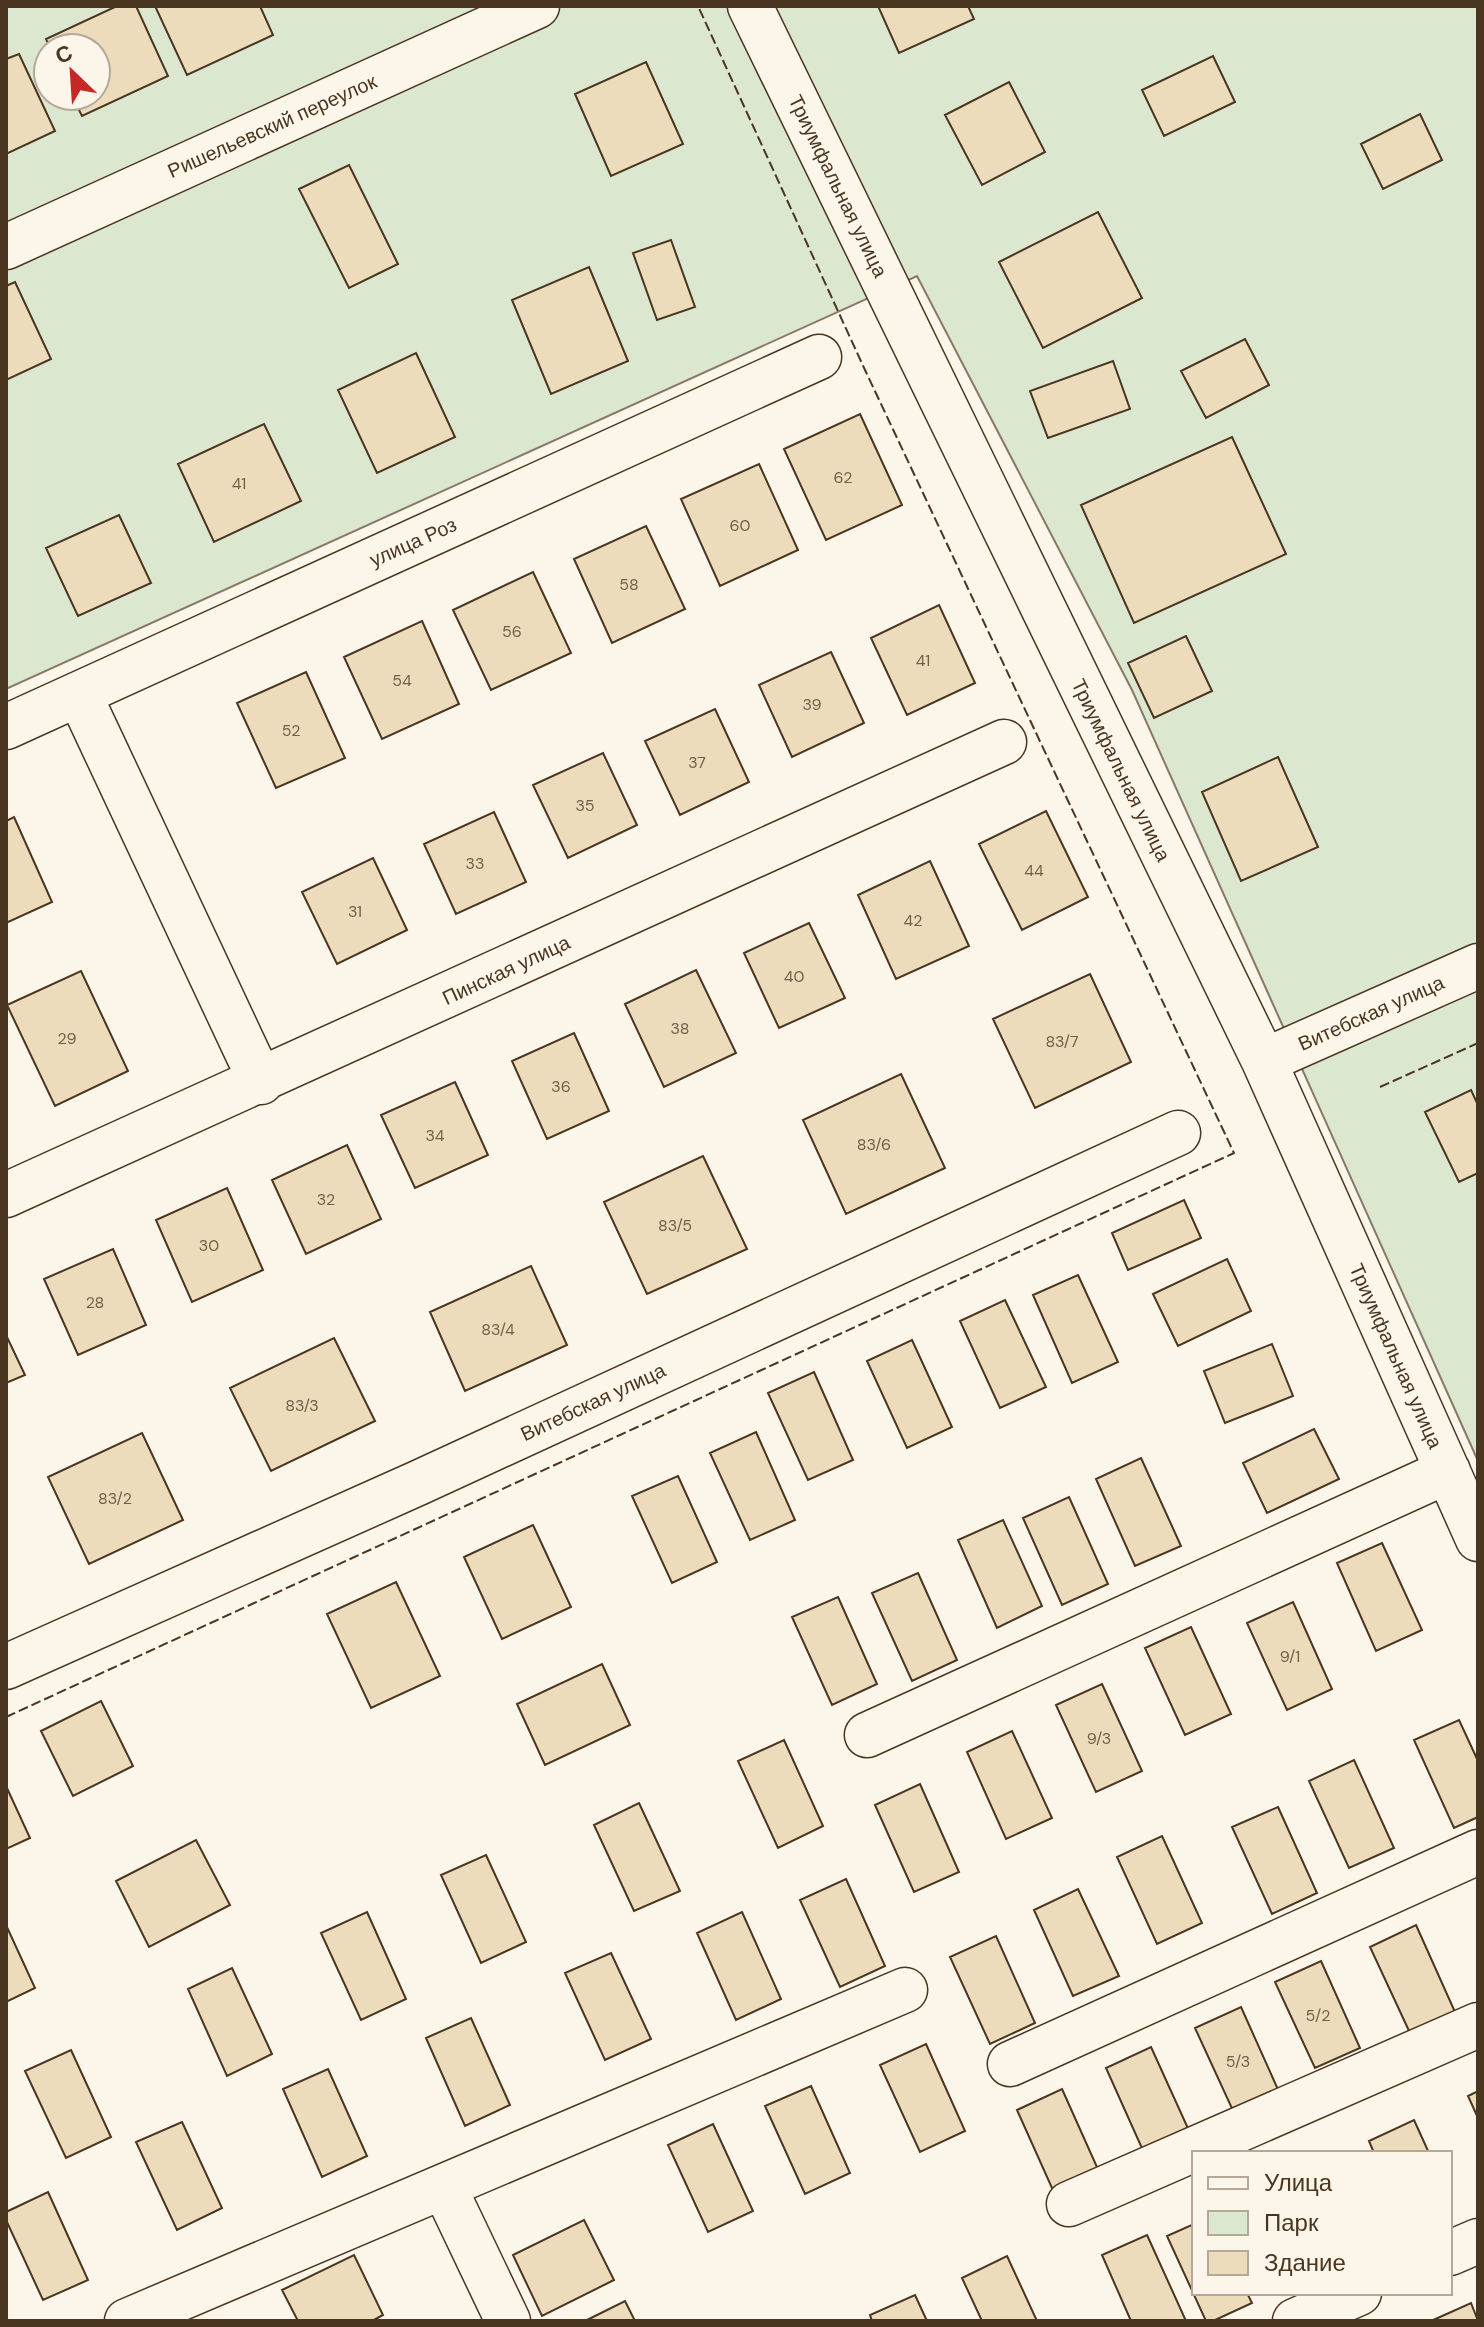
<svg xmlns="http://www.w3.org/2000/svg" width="1484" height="2327" viewBox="0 0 1484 2327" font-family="'DM Sans',sans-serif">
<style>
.green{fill:#dce7d0;stroke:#887966;stroke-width:2;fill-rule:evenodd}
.building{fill:#ecdcbc;stroke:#4a3520;stroke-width:2}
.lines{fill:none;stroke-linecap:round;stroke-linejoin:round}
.minor-casing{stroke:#4a3520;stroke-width:47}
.minor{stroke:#fbf6e9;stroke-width:44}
.fence{stroke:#4a3520;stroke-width:2;stroke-dasharray:10 4;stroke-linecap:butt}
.labels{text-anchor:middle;stroke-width:6;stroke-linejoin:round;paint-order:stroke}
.number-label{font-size:16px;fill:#725f47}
.street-label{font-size:20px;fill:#4a3520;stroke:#fbf6e9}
</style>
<rect width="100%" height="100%" fill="#fbf6e9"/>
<path class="green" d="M 6,6 L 1478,6 L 1478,1461 L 1132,690 L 917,276 L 6,689 ZM 48,48 L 96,48 L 96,96 L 48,96 Z"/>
<path class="building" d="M 117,6 L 136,6 L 168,76 L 82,116 L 72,96 L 96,96 L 96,48 L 50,48 L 46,39 Z
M 155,6 L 260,6 L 273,35 L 187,75 Z
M 878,6 L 968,6 L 974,19 L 899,53 Z
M 19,54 L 55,131 L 6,154 L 6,59 Z
M 1213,56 L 1235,102 L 1164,136 L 1142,90 Z
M 646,62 L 683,144 L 611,176 L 575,94 Z
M 1009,82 L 1045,152 L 982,185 L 945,115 Z
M 1420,114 L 1442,160 L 1383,189 L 1361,144 Z
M 349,165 L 398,264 L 349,288 L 299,189 Z
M 1098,212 L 1142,298 L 1043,348 L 999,262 Z
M 671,240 L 695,307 L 657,320 L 633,253 Z
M 589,267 L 628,361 L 551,394 L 512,300 Z
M 15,282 L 51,359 L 6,380 L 6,286 Z
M 1245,339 L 1269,385 L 1206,418 L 1181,371 Z
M 416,353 L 455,437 L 377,473 L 338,390 Z
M 1113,361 L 1130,409 L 1048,438 L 1030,391 Z
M 860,414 L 902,505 L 826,540 L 784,449 Z
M 264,424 L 301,501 L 214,542 L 178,464 Z
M 1232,437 L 1286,554 L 1134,623 L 1081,505 Z
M 759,464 L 798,550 L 720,586 L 681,499 Z
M 119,515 L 151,583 L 78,616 L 46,548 Z
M 646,526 L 685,609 L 612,643 L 574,559 Z
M 533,572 L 571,653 L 491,690 L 453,610 Z
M 939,605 L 975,683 L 907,715 L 871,638 Z
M 422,621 L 459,704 L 382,739 L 344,657 Z
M 1186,636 L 1212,691 L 1154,718 L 1128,663 Z
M 831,652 L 864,723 L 792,757 L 759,685 Z
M 306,672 L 345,758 L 276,788 L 237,703 Z
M 715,709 L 749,782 L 680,815 L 645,741 Z
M 603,753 L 637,825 L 568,858 L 533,785 Z
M 1278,757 L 1318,847 L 1241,881 L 1202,792 Z
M 1046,811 L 1088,897 L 1022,930 L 979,844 Z
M 494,812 L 526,882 L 456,914 L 424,844 Z
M 14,817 L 52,902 L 6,923 L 6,821 Z
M 373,858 L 407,930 L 337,964 L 302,892 Z
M 930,861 L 969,946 L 896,979 L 858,895 Z
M 809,923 L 845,998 L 779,1028 L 744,953 Z
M 696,970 L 736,1053 L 664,1087 L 625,1004 Z
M 81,971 L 128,1071 L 55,1106 L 7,1005 Z
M 1090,974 L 1131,1062 L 1035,1108 L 993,1019 Z
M 574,1033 L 609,1111 L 547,1139 L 512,1061 Z
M 901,1074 L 945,1168 L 846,1214 L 803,1120 Z
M 455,1082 L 488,1155 L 415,1188 L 381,1115 Z
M 1471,1090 L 1478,1105 L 1478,1173 L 1459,1182 L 1425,1112 Z
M 347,1145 L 381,1219 L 306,1254 L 272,1180 Z
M 703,1156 L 747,1249 L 647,1294 L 604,1202 Z
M 227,1188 L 263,1270 L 192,1302 L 156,1220 Z
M 1184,1200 L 1201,1238 L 1128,1270 L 1112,1233 Z
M 113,1249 L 146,1325 L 78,1355 L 44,1279 Z
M 1227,1259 L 1251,1311 L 1178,1346 L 1153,1294 Z
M 531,1266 L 567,1345 L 465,1391 L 430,1312 Z
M 1078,1275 L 1118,1362 L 1072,1383 L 1033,1295 Z
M 1005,1300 L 1046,1387 L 1000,1408 L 960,1321 Z
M 6,1335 L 25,1375 L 6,1383 Z
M 334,1338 L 375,1421 L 271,1471 L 230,1388 Z
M 912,1340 L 952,1427 L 907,1448 L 867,1361 Z
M 1272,1344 L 1293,1396 L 1225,1423 L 1204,1371 Z
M 814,1372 L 853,1460 L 808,1480 L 768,1393 Z
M 1314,1429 L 1339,1479 L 1267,1513 L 1243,1463 Z
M 756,1432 L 795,1520 L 750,1540 L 710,1453 Z
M 142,1433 L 183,1520 L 89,1564 L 48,1477 Z
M 1141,1458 L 1181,1546 L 1135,1566 L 1096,1479 Z
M 678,1476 L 717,1562 L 672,1583 L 632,1496 Z
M 1069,1497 L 1108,1584 L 1062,1605 L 1023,1518 Z
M 1003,1520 L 1042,1606 L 997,1628 L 958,1540 Z
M 533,1525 L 571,1607 L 502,1639 L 464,1557 Z
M 1382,1543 L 1422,1630 L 1376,1651 L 1337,1563 Z
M 918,1573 L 957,1660 L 912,1681 L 872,1593 Z
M 396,1582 L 440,1676 L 371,1708 L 327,1614 Z
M 838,1597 L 877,1684 L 832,1705 L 792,1617 Z
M 1293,1602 L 1332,1689 L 1287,1710 L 1247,1623 Z
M 1191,1627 L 1231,1714 L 1185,1735 L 1145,1648 Z
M 602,1664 L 630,1725 L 545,1765 L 517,1704 Z
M 1102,1684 L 1142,1771 L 1096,1792 L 1056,1705 Z
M 101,1701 L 133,1766 L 73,1796 L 41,1731 Z
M 1459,1720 L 1478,1761 L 1478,1817 L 1454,1828 L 1414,1740 Z
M 1012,1731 L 1052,1818 L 1006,1839 L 967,1752 Z
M 784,1740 L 823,1826 L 778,1848 L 738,1761 Z
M 1354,1760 L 1394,1848 L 1349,1868 L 1309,1781 Z
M 920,1784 L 959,1872 L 914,1892 L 875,1805 Z
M 6,1786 L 30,1838 L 6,1849 Z
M 639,1803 L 680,1891 L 634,1911 L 594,1825 Z
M 1278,1807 L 1317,1893 L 1272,1914 L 1232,1827 Z
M 1162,1836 L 1202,1923 L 1157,1944 L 1117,1857 Z
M 196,1840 L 230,1905 L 149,1947 L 116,1881 Z
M 486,1855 L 526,1942 L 481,1963 L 441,1875 Z
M 846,1879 L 885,1966 L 840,1987 L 800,1900 Z
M 1078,1889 L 1119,1976 L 1073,1996 L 1034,1910 Z
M 367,1912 L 406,1999 L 361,2020 L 321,1933 Z
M 742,1912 L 781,1999 L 736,2020 L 697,1933 Z
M 6,1925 L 35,1988 L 6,2002 Z
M 1416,1925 L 1455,2012 L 1410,2033 L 1370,1947 Z
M 996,1936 L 1035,2023 L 990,2044 L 950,1957 Z
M 611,1953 L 651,2039 L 605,2060 L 565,1973 Z
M 1321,1961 L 1360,2048 L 1315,2068 L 1275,1982 Z
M 232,1968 L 272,2054 L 227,2076 L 188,1989 Z
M 1241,2007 L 1280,2094 L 1235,2115 L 1195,2028 Z
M 471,2018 L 510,2105 L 465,2126 L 426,2038 Z
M 926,2044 L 965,2131 L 920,2152 L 880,2065 Z
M 1151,2047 L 1191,2135 L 1145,2155 L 1106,2068 Z
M 71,2050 L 111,2137 L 66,2158 L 25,2071 Z
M 328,2069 L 367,2156 L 322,2177 L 283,2089 Z
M 811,2086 L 850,2173 L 805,2194 L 765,2106 Z
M 1062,2089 L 1101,2176 L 1056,2197 L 1017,2110 Z
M 1478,2091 L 1478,2118 L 1468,2096 Z
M 1414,2120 L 1429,2153 L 1374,2153 L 1369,2141 Z
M 182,2122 L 222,2208 L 177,2230 L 136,2142 Z
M 713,2124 L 753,2211 L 708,2232 L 668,2145 Z
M 48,2192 L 88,2280 L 43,2300 L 6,2220 L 6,2212 Z
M 584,2220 L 614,2280 L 542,2316 L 513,2255 Z
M 1194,2224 L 1194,2293 L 1247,2293 L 1252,2303 L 1213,2321 L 1206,2321 L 1167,2236 Z
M 1147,2235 L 1186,2321 L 1131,2321 L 1102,2255 Z
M 354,2255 L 383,2315 L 372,2321 L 298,2321 L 282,2290 Z
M 1007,2256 L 1037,2321 L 982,2321 L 962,2278 Z
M 915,2295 L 927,2321 L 872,2321 L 870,2315 Z
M 625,2301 L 635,2321 L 585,2321 Z
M 1471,2303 L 1478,2321 L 1431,2321 Z"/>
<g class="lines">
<defs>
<path id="minor" d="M 750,6 L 1264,1061 L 1478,1539
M 6,247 L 537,6
M 79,694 L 261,1082
M 6,727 L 819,357
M 1264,1061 L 1478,966
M 6,1195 L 1004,742
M 6,1667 L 418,1483 L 1178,1133
M 867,1735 L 1448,1471
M 1010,2064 L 1478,1852
M 445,2189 L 508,2321
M 1069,2204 L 1478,2025
M 1450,2253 L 1478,2241
M 127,2321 L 905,1990
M 1295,2321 L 1359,2293"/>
</defs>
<use href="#minor" class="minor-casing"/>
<use href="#minor" class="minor"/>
<path class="fence" d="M 1380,1087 L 1478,1043
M 6,1717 L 1234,1153 L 865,370 L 698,6"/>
</g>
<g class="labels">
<g class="number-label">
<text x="843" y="483">62</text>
<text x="239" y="489">41</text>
<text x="740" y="531">60</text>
<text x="629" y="590">58</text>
<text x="512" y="637">56</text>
<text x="923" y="666">41</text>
<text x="402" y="686">54</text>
<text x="812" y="710">39</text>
<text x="291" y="736">52</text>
<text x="697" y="768">37</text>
<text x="585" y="811">35</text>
<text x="475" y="869">33</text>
<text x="1034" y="876">44</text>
<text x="355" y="917">31</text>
<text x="913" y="926">42</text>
<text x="794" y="982">40</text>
<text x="680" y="1034">38</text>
<text x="67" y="1044">29</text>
<text x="1062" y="1047">83/7</text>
<text x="561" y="1092">36</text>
<text x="435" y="1141">34</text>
<text x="874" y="1150">83/6</text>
<text x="326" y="1205">32</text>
<text x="675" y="1231">83/5</text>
<text x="209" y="1251">30</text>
<text x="95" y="1308">28</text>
<text x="498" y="1335">83/4</text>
<text x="302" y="1411">83/3</text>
<text x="115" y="1504">83/2</text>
<text x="1290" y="1662">9/1</text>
<text x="1099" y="1744">9/3</text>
<text x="1318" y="2021">5/2</text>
<text x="1238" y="2067">5/3</text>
</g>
<g class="street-label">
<text transform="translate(272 126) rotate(-24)" y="7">Ришельевский переулок</text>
<text transform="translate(838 186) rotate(64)" y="7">Триумфальная улица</text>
<text transform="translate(413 542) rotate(-24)" y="7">улица Роз</text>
<text transform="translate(1121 770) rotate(64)" y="7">Триумфальная улица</text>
<text transform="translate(506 970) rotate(-25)" y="7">Пинская улица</text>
<text transform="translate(1371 1013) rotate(-24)" y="7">Витебская улица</text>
<text transform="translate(1396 1356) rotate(66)" y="7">Триумфальная улица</text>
<text transform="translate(593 1402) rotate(-25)" y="7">Витебская улица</text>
</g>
</g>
<rect width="1484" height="2327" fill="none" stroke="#4a3520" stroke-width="16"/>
<rect x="1192" y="2151" width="260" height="144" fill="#fbf6e9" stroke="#b4a999" stroke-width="2"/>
<rect x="1208" y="2177" width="40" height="12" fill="#fbf6e9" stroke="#b4a999" stroke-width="2"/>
<text x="1264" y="2191" font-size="24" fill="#4a3520">Улица</text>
<rect x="1208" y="2211" width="40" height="24" fill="#dce7d0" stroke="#b4a999" stroke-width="2"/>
<text x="1264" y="2231" font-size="24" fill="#4a3520">Парк</text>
<rect x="1208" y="2251" width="40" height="24" fill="#ecdcbc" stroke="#b4a999" stroke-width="2"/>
<text x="1264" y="2271" font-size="24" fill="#4a3520">Здание</text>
<g transform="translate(72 72) rotate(335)"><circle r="38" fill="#fbf6e9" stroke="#b4a999" stroke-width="2"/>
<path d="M0-6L14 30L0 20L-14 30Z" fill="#c62828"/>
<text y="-12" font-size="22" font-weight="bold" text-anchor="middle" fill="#4a3520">С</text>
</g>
</svg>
